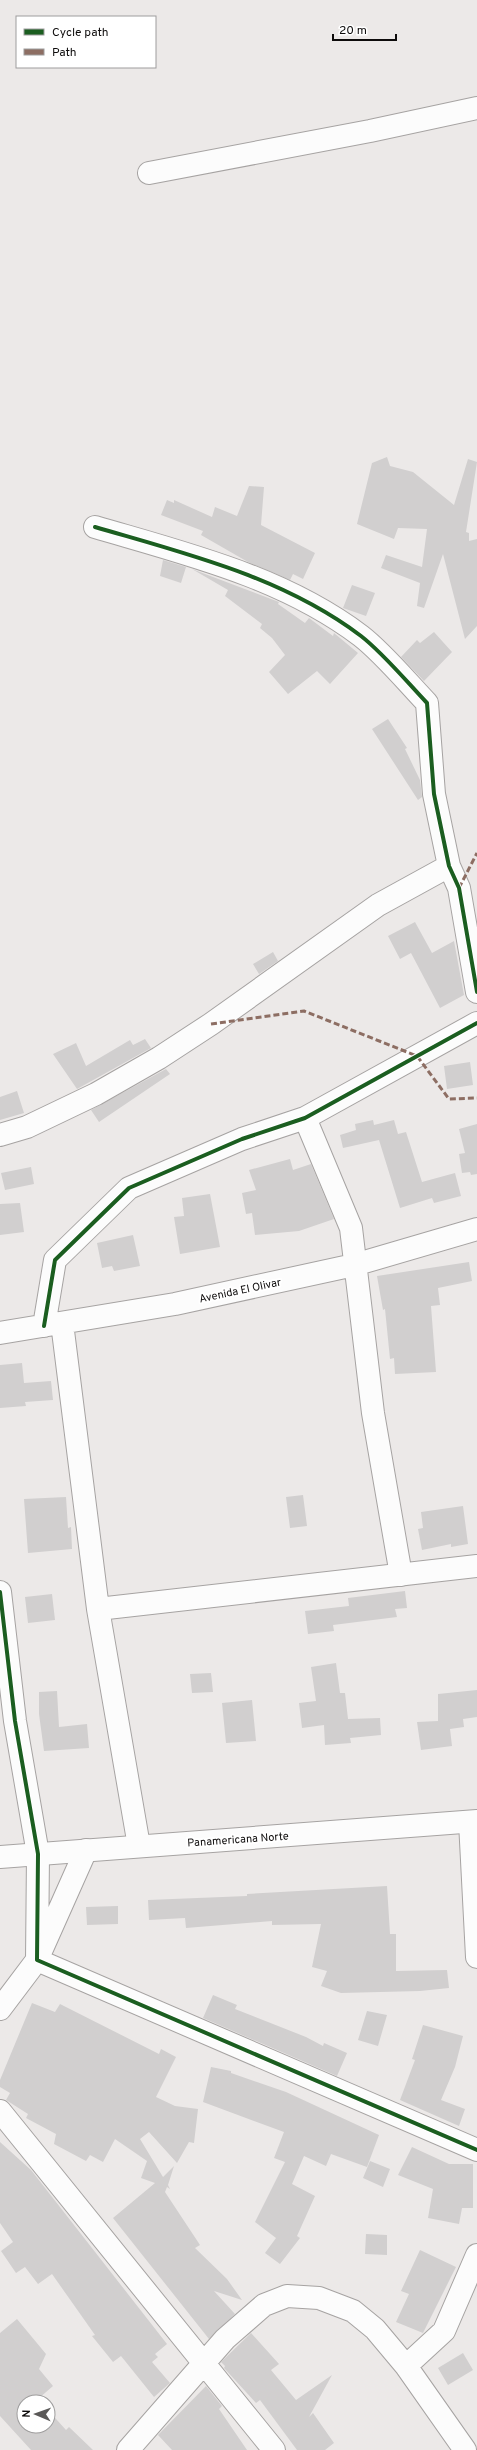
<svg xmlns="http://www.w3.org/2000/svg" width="477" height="2450" viewBox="0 0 477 2450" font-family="Overpass,sans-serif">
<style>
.building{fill:#d1cfcf}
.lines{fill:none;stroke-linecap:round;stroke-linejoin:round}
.minor-casing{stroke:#a6a3a2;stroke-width:24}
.highway-casing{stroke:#a6a3a2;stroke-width:24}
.minor{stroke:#fcfcfc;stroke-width:22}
.highway{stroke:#fcfcfc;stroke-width:22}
.quiet{stroke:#8d6e63;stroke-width:3;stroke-dasharray:6 3;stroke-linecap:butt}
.cycleway-casing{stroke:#fff;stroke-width:6}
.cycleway{stroke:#1b5e20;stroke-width:4}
.labels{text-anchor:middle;stroke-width:4;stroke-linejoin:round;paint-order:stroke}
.street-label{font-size:11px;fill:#0d0b0b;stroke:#fff}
</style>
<rect width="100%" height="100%" fill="#ece9e8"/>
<path class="building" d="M 387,457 L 390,466 L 413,472 L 454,505 L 468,459 L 477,462 L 466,532 L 469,533 L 469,541 L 477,539 L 477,626 L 465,639 L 443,554 L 424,608 L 417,606 L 420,583 L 381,568 L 386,555 L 422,567 L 427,529 L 398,528 L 394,539 L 357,524 L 372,463 Z
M 249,486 L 264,487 L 261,525 L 315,553 L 303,579 L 293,574 L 290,580 L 248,562 L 201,535 L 203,531 L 161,515 L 167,500 L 174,503 L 174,500 L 212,517 L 215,507 L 237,516 Z
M 163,560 L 186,567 L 181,583 L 160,576 Z
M 192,569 L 279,602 L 278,604 L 305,623 L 309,618 L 333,636 L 334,633 L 358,653 L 330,684 L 317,671 L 288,694 L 269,672 L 285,655 L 272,638 L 260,628 L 262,624 L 225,596 L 228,590 Z
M 352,585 L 375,593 L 366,616 L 343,608 Z
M 434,632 L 452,652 L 424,681 L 401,657 L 417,640 L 420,643 Z
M 388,719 L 407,748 L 405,749 L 420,780 L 422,797 L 418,800 L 372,729 Z
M 415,922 L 432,953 L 454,941 L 464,995 L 440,1008 L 411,953 L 400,959 L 388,936 Z
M 273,952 L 278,961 L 259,974 L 253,964 Z
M 145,1039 L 151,1048 L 77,1089 L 53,1054 L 76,1043 L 86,1066 L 130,1040 L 133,1045 Z
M 470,1062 L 473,1085 L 447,1089 L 444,1066 Z
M 166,1069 L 170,1074 L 99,1122 L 91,1110 Z
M 17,1091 L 24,1113 L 0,1120 L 0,1097 Z
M 373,1120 L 374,1125 L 394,1120 L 398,1134 L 406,1132 L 422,1182 L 455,1173 L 461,1196 L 434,1203 L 432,1198 L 400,1208 L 379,1140 L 343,1148 L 340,1135 L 356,1130 L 355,1124 Z
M 477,1124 L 477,1174 L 471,1175 L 470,1172 L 462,1173 L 459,1154 L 465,1153 L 459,1129 Z
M 290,1159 L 293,1170 L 311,1164 L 334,1219 L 299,1231 L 255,1235 L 252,1213 L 246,1214 L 242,1193 L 256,1190 L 249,1170 Z
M 31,1167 L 34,1184 L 5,1190 L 1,1173 Z
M 210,1194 L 220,1247 L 180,1254 L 174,1217 L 184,1216 L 182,1198 Z
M 20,1203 L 24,1232 L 0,1235 L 0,1204 Z
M 133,1235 L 140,1266 L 114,1271 L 112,1266 L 102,1268 L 97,1243 Z
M 469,1262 L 472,1281 L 438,1288 L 440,1305 L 431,1306 L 436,1372 L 395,1374 L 394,1358 L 390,1359 L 385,1309 L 383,1310 L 377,1276 Z
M 22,1363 L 24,1383 L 51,1381 L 53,1400 L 25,1402 L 26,1406 L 0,1408 L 0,1365 Z
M 303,1495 L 307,1526 L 290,1528 L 286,1497 Z
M 66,1497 L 68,1528 L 71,1527 L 72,1549 L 28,1553 L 24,1499 Z
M 463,1506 L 468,1544 L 451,1547 L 451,1544 L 422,1550 L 418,1529 L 423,1528 L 421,1512 Z
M 405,1591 L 407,1608 L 395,1609 L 397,1617 L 333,1625 L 334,1631 L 308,1634 L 305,1611 L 349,1606 L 348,1598 Z
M 52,1594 L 55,1620 L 28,1623 L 25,1597 Z
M 336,1663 L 340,1693 L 345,1693 L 348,1719 L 380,1718 L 381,1735 L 350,1738 L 351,1743 L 325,1745 L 324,1725 L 302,1728 L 299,1703 L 316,1701 L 311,1667 Z
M 211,1673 L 213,1692 L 192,1693 L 190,1674 Z
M 477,1690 L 477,1717 L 463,1719 L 464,1727 L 450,1729 L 452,1746 L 421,1750 L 417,1722 L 438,1721 L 438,1694 Z
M 57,1691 L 59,1727 L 87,1724 L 89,1748 L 44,1751 L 39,1714 L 39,1692 Z
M 252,1700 L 256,1741 L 226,1743 L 222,1703 Z
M 387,1886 L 390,1934 L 396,1934 L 396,1971 L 447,1970 L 449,1988 L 420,1991 L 341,1993 L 321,1986 L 327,1971 L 312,1967 L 321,1924 L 272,1925 L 272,1921 L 186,1928 L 185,1918 L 149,1920 L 148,1900 L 247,1896 L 247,1894 Z
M 118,1906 L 118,1924 L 87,1925 L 86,1907 Z
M 213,1995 L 237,2005 L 235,2009 L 306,2037 L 323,2046 L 324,2043 L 347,2053 L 337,2076 L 203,2018 Z
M 32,2003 L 55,2012 L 60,2004 L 159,2054 L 161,2049 L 176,2057 L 156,2097 L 175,2106 L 198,2109 L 194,2143 L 189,2142 L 177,2163 L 149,2132 L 140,2139 L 163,2177 L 174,2166 L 168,2185 L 170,2189 L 167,2187 L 165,2192 L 200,2245 L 195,2248 L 227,2279 L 242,2300 L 214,2291 L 235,2314 L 209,2339 L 113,2218 L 155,2183 L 141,2178 L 147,2161 L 115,2139 L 103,2162 L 90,2155 L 86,2161 L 54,2144 L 56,2134 L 26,2118 L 28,2114 L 6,2100 L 10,2093 L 0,2087 L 0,2080 Z
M 367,2011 L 387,2015 L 378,2046 L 358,2040 Z
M 423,2025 L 463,2036 L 455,2067 L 441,2100 L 465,2109 L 459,2126 L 400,2100 L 415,2060 L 412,2059 Z
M 211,2067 L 231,2071 L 231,2073 L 286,2092 L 379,2135 L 367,2167 L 331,2154 L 326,2166 L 304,2156 L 292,2184 L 315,2196 L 297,2236 L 300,2238 L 280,2264 L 265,2253 L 276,2238 L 255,2222 L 285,2162 L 274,2158 L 284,2132 L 203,2102 Z
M 0,2142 L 31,2170 L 167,2344 L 155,2354 L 158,2357 L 152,2362 L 170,2383 L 154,2397 L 121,2356 L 113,2362 L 92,2336 L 95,2335 L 52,2274 L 38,2284 L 25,2267 L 16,2273 L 1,2251 L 13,2242 L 0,2223 Z
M 412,2147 L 449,2164 L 473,2164 L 473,2208 L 462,2208 L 459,2224 L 428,2218 L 433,2189 L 398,2175 Z
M 370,2161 L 390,2169 L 383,2187 L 363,2178 Z
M 366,2234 L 387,2235 L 387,2255 L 365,2254 Z
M 420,2250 L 456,2267 L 423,2333 L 396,2322 L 409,2294 L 401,2291 Z
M 17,2319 L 46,2354 L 39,2369 L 53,2386 L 38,2399 L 40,2402 L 24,2402 L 24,2426 L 48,2426 L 48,2410 L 66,2430 L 69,2427 L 93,2450 L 31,2450 L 0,2416 L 0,2333 Z
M 251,2333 L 279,2364 L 271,2370 L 296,2400 L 332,2375 L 309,2417 L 313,2413 L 334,2443 L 325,2450 L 297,2450 L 260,2400 L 256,2403 L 224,2368 L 225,2366 L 221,2362 Z
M 463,2353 L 473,2370 L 448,2385 L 438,2368 Z
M 206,2386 L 222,2406 L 219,2409 L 247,2450 L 172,2450 L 158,2435 Z"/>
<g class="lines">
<defs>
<path id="minor" d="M 149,173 L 370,131 L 477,108
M 95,527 C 187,554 283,577 361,636 C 383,653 407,682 427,703 L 434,794 L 449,866 L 459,888 L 477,992
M 305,1118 L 351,1228 L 373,1413 L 401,1575
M 0,1135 L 27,1127 L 96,1094 L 159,1058 L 211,1024 L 378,905 L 449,866
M 62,1323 L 98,1609 L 139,1846
M 44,1326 L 55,1260 L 129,1188 L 242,1139 L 305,1118 L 477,1023
M 0,1333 L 175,1304 L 354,1265 L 477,1229
M 0,1592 L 15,1721 L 38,1854 L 37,1960 L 477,2150
M 98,1609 L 477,1566
M 470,1822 L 477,1957
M 0,2009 L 37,1960 L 86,1850
M 0,2111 L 274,2450
M 406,2366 L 444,2331 L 477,2255
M 128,2450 L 225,2339 L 264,2305 L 287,2296 L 319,2298 L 353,2311 L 375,2329 L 406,2366 L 465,2450"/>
<path id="highway" d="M 0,1857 L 477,1821"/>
</defs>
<use href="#minor" class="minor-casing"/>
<use href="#highway" class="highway-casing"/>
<use href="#minor" class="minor"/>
<use href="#highway" class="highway"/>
<path class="quiet" d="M 459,888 L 477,853
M 211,1024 L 304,1011 L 417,1056 L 449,1099 L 477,1098"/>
<defs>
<path id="cycleway" d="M 95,527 C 187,554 283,577 361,636 C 383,653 407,682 427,703 L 434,794 L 449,866 L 459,888 L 477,992
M 44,1326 L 55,1260 L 129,1188 L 242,1139 L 305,1118 L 477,1023
M 0,1592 L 15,1721 L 38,1854 L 37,1960 L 477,2150"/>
</defs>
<use href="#cycleway" class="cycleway-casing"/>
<use href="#cycleway" class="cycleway"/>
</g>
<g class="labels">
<g class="street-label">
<text transform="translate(240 1290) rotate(-12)" y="4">Avenida El Olivar</text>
<text transform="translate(238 1839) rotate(-4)" y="4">Panamericana Norte</text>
</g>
</g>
<rect x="16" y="16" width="140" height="52" fill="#ffffff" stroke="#9e9d9d"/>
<rect x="24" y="29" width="20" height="6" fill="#1b5e20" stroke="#9e9d9d"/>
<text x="52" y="36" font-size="12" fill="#0d0b0b">Cycle path</text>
<rect x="24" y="49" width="20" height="6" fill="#8d6e63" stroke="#9e9d9d"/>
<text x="52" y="56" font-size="12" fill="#0d0b0b">Path</text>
<g transform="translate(36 2414) rotate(272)"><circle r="19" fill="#ffffff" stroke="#9e9d9d"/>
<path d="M0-3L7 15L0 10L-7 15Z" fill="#5b5958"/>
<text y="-6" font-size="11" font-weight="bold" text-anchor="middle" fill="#0d0b0b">N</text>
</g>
<path d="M333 34v6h63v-6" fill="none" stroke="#0d0b0b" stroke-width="2"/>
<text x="339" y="34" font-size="12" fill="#0d0b0b" stroke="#ffffff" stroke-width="3" paint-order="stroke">20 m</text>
</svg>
